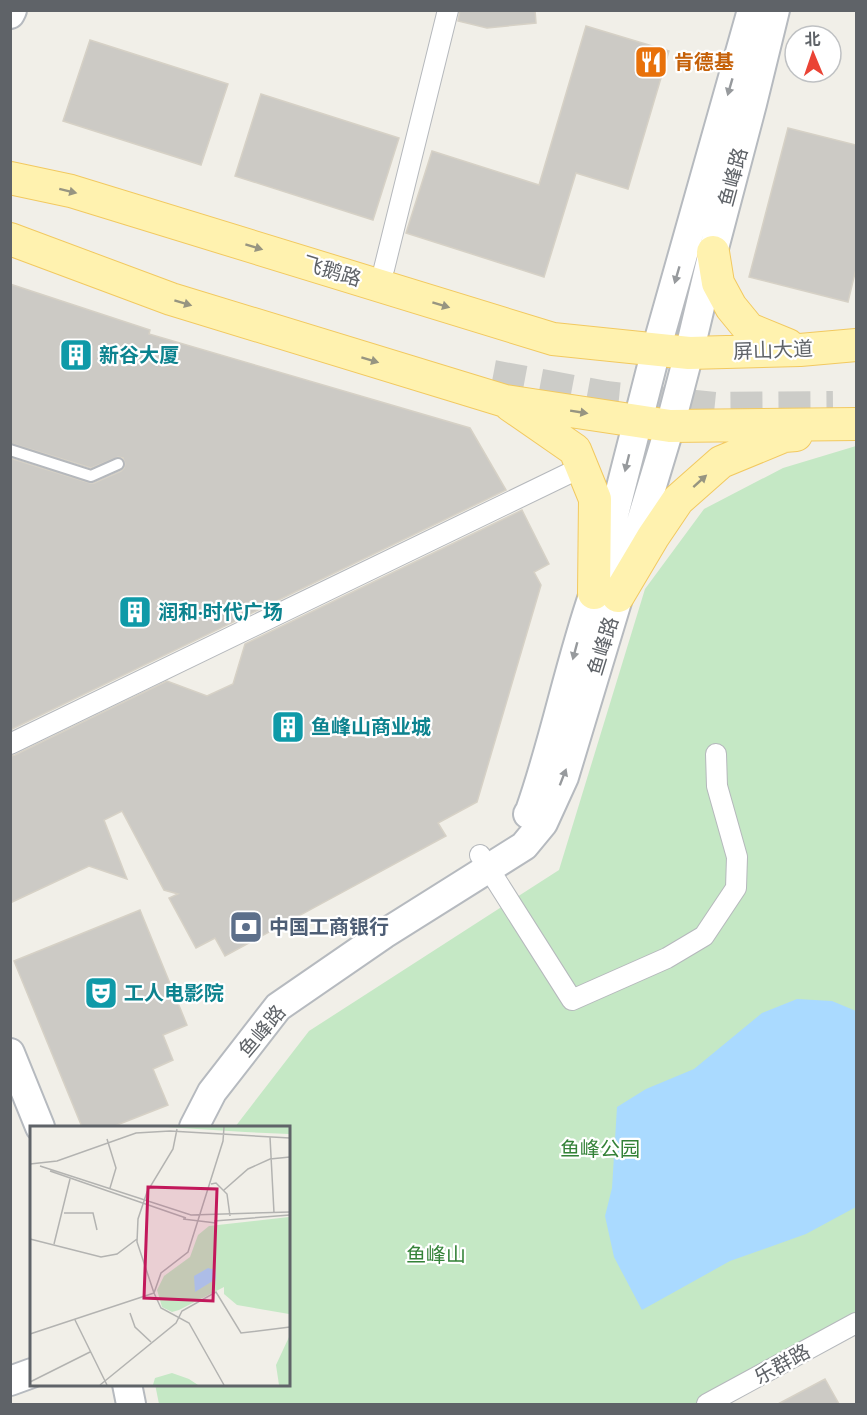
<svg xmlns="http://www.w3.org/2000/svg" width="867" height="1415" viewBox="0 0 867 1415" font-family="Barlow,'Noto Sans SC',sans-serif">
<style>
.green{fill:#c5e8c5}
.water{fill:#aadaff}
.building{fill:#cccac5;stroke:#d6d1c6;stroke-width:1.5}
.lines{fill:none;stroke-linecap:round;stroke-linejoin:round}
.primary-tunnel{stroke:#ccccc8;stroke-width:32;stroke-dasharray:32 16;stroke-linecap:butt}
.lane-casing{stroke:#b5b8bc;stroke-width:14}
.street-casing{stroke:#b5b8bc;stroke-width:22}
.secondary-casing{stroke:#b6babf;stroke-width:32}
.primary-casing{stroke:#f2c960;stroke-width:34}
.lane{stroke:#fff;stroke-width:10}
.street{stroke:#fff;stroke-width:20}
.secondary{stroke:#fff;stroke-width:28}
.primary{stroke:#fff2af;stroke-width:32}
.oneway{fill:#979a9d}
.oneway2{fill:#979581}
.labels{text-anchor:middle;stroke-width:4.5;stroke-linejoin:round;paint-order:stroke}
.food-label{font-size:20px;font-weight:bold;fill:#c56008;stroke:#fff;text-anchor:start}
.street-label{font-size:20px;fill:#5f6368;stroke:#fff}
.culture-label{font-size:20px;font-weight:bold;fill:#0d838f;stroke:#fff;text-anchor:start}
.service-label{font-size:20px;font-weight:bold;fill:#4e5e75;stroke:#fff;text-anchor:start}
.park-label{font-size:20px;fill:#348238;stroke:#fff}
.inset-road{fill:none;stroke:#b3b3b1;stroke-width:1.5}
.view{fill:#c2185b;fill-opacity:0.15;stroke:#c2185b;stroke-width:3}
.inset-edge{fill:none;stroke:#5f6368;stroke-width:3}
</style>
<rect width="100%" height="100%" fill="#f1efe8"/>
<path class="green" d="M 856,446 L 856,1323 L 707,1404 L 159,1404 L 155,1384 L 288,1384 L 288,1127 L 235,1127 L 309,1031 L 559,870 L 645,589 L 704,509 L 783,468 Z"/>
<path class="water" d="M 797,999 L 832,1001 L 856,1011 L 856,1207 L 806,1234 L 730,1261 L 642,1310 L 614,1257 L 605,1216 L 612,1188 L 617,1107 L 646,1089 L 694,1069 L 762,1013 Z"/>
<path class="building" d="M 460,10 L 535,10 L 536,23 L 487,28 L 458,21 Z
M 586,26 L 669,51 L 628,189 L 576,173 L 544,277 L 406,233 L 432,151 L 539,185 Z
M 90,40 L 228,84 L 201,165 L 63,121 Z
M 261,94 L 399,138 L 373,220 L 235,176 Z
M 788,128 L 856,145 L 856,269 L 848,302 L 749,277 Z
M 10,284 L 150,330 L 149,334 L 470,428 L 506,490 L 10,730 L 10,458 L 90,483 L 94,483 L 121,471 L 124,468 L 125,464 L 123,458 L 118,457 L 91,468 L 10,443 Z
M 522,510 L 549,564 L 534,572 L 541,585 L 477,802 L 438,823 L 446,836 L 225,956 L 215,938 L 196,948 L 169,898 L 178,894 L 164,890 L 122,811 L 104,820 L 127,879 L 89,866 L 10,903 L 10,756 L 15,755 L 167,681 L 207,696 L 233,684 L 245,644 Z
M 140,910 L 187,1025 L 163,1035 L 173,1060 L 153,1069 L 168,1105 L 112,1127 L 82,1127 L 14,961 Z
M 825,1379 L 839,1404 L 778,1404 Z"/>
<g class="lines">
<path class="primary-tunnel" d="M 493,376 L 606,397 L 715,408 L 833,407"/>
<defs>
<path id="lane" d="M 10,450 L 91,476 L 118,464"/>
<path id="street" d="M 384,269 L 448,10
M 10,744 L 582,467
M 480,855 L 572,1000 L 667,958 L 704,936 L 736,888 L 737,857 L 717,786 L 716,754
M 707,1404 L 856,1323"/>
<path id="secondary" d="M 10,14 L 12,10
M 528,814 L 530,811 C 555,740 569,665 594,593 L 656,350 L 752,10
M 10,1053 L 40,1127
M 194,1127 L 212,1092 L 278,1007 L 384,934 L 524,846 L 543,823 L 564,777 L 670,426 L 689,353 L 713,252 L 752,104 L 775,10
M 10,1381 L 32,1373
M 127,1384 L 131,1404"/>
<path id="primary" d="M 10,178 L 71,191 L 553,339 L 689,353 L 800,350 L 856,345
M 10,239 L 171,299 L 505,401 L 670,426 L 856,424
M 713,252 L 718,283 L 731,307 L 749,329 L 788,345
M 510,405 L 575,450 L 595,499 L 594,593
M 618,596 L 653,537 L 678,500 L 721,462 L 784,436 L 796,435"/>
</defs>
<use href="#lane" class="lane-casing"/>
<use href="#street" class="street-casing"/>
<use href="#secondary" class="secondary-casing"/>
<use href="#primary" class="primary-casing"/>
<use href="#lane" class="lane"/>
<use href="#street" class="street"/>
<use href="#secondary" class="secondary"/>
<use href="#primary" class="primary"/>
</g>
<defs><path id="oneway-solid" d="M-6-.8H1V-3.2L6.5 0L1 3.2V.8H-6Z" transform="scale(1.5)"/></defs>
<g class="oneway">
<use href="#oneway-solid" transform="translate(730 87) rotate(106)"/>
<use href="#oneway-solid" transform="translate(677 275) rotate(106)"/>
<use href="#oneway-solid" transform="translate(627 463) rotate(104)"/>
<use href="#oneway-solid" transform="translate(575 651) rotate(105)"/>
<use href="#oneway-solid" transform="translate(563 777) rotate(-69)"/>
</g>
<g class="oneway2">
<use href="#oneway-solid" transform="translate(68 191) rotate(14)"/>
<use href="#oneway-solid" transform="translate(254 247) rotate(17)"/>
<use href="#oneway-solid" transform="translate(183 303) rotate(17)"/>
<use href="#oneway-solid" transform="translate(441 305) rotate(17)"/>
<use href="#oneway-solid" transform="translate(370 360) rotate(17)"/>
<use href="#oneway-solid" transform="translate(579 412) rotate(9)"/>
<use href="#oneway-solid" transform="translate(700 481) rotate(-42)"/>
</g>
<defs>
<symbol id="restaurant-square" viewBox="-11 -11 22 22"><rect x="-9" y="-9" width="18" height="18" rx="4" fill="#e8710a" stroke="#fff"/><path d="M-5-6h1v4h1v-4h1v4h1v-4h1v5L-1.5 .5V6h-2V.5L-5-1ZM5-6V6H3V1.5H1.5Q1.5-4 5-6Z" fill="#fff"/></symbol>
<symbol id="building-square" viewBox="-11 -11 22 22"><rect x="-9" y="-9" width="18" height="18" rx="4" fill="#0f9aa8" stroke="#fff"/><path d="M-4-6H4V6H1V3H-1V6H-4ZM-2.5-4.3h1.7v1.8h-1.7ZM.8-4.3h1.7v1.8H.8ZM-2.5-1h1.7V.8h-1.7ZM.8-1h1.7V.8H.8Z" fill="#fff"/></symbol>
<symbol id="bank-square" viewBox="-11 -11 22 22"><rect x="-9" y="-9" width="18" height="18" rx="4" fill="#5c6f8a" stroke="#fff"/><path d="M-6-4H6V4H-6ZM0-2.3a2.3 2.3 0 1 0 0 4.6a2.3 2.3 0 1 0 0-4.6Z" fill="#fff"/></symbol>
<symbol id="theatre-square" viewBox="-11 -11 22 22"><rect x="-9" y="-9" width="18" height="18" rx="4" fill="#0f9aa8" stroke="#fff"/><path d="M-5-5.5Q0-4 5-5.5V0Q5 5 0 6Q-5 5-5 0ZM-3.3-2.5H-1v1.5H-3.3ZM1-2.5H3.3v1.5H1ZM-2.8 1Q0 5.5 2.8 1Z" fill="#fff"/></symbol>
</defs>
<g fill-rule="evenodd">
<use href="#restaurant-square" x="632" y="43" width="38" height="38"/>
<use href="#building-square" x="57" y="336" width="38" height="38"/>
<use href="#building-square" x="116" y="593" width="38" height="38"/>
<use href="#building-square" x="269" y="708" width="38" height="38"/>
<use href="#bank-square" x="227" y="908" width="38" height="38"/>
<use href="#theatre-square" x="82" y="974" width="38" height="38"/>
</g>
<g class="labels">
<g class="food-label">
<text x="674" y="69">肯德基</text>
</g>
<g class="street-label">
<text transform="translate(733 177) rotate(-75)" y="7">鱼峰路</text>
<text transform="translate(332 271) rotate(17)" y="7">飞鹅路</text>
<text transform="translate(773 350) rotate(-2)" y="7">屏山大道</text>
<text transform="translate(603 646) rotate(-73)" y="7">鱼峰路</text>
<text transform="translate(262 1031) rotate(-50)" y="7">鱼峰路</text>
<text transform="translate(782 1364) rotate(-29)" y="7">乐群路</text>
</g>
<g class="culture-label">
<text x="99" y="362">新谷大厦</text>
<text x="158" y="619">润和·时代广场</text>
<text x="311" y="734">鱼峰山商业城</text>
<text x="124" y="1000">工人电影院</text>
</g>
<g class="service-label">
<text x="269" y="934">中国工商银行</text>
</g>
<g class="park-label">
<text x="600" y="1156">鱼峰公园</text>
<text x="436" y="1262">鱼峰山</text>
</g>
</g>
<g transform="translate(30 1126)">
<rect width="260" height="260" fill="#f1efe8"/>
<path d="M 136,1 L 259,1 L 259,8 L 215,6 ZM 259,91 L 259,188 L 207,179 L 194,168 L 194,161 L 149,184 L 142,186 L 132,181 L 127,164 L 134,150 L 160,131 L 168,109 L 179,100 ZM 259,211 L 259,259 L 249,259 L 246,239 ZM 142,247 L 159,253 L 168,259 L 123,259 L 125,252 Z" fill="#c5e8c5"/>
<path d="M 178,142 L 185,144 L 186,153 L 165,166 L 164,150 Z" fill="#aadaff"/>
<path class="inset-road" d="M 240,11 L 244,87M 77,13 L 86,42 L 80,62M 0,38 L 27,35 L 106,7 L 140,5 L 260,12M 10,40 L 161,89 L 260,86M 20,45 L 156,92M 181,58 L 186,57 L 197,68 L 200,90M 194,64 L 218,43 L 240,33 L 260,31M 34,87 L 63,87 L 67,104M 153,93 L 186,97M 184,95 L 260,89M 0,113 L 71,131 L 87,128 L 107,113M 24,118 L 40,53M 100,187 L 105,201 L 121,216M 45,194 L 77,259M 0,208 L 124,167 L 107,116 L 108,93 L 117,66 L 143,23 L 147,3M 0,256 L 60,226M 70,259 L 146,197 L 152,185 L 186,166 L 211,207 L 260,201M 194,259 L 159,197 L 131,182 L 124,167 L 131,147 L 158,126 L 193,15 L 194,1"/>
<path class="view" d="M 118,61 L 187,63 L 183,175 L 114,172 Z"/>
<rect width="260" height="260" class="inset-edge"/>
</g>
<rect width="867" height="1415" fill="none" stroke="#5f6368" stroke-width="24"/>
<g transform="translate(813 54) rotate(358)"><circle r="28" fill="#ffffff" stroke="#bfc1c3" stroke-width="1.5"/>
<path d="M0-4.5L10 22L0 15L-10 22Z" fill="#ea4335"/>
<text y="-9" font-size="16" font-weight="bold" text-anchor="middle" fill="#5f6368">北</text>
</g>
</svg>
